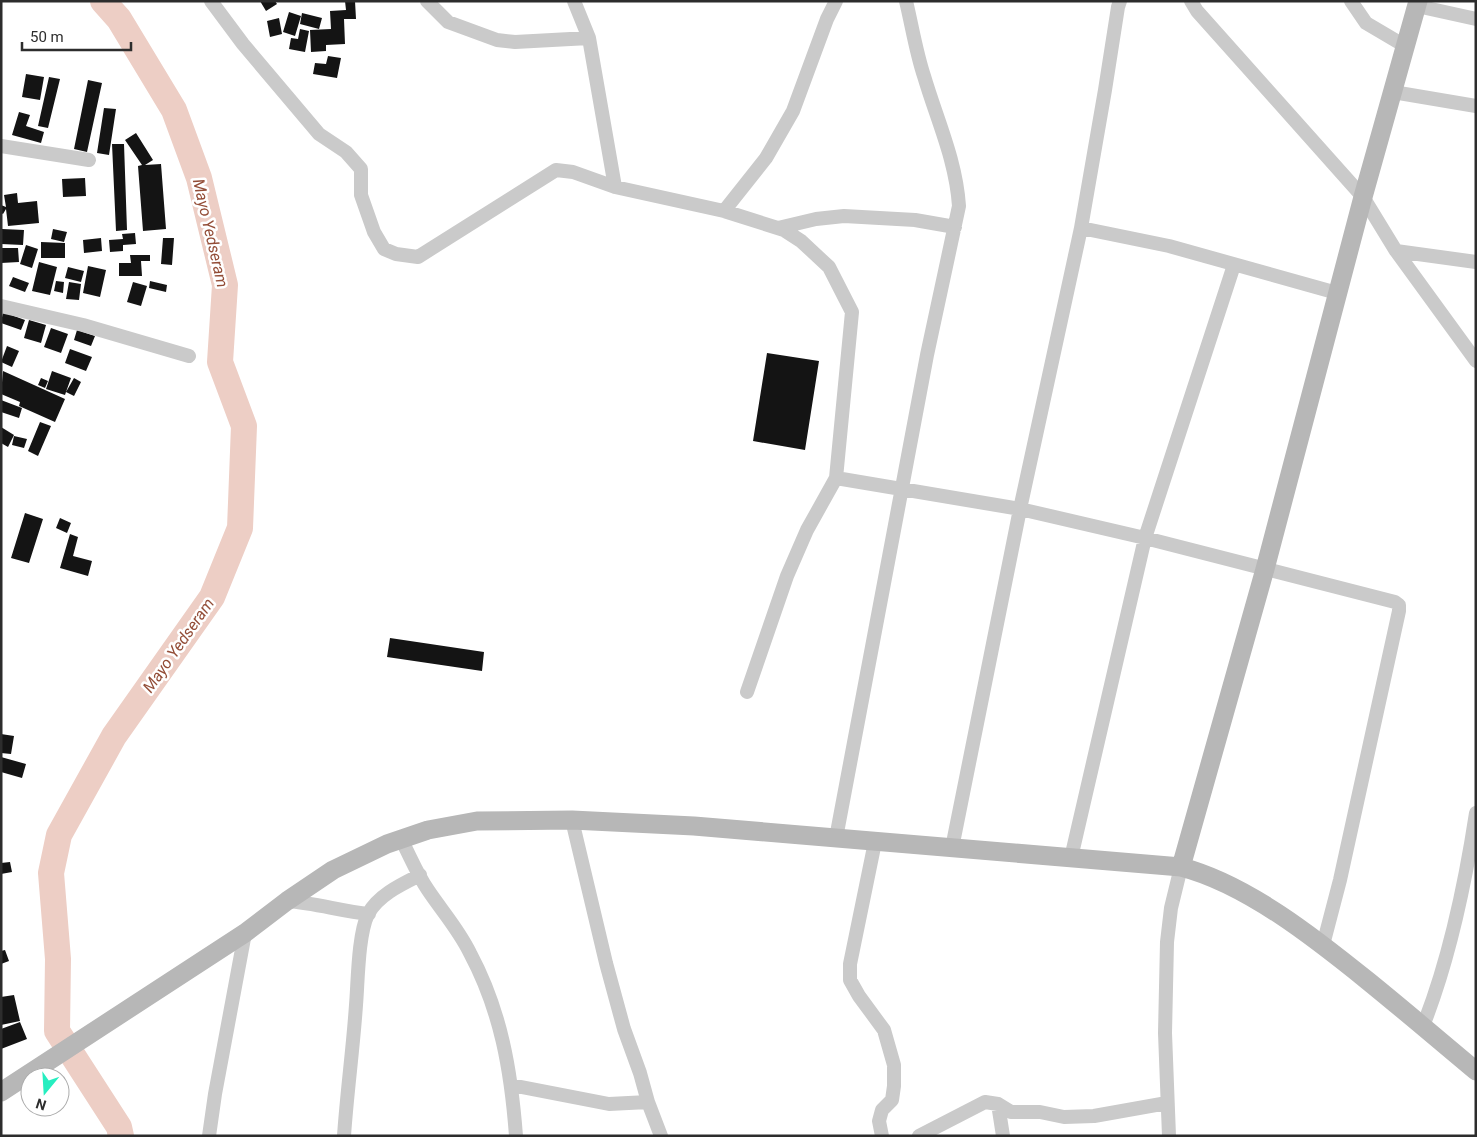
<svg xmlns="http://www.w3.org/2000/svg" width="1477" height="1137" viewBox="0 0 1477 1137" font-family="Roboto,sans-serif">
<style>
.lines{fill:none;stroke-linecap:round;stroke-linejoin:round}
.river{stroke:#edcec5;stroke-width:26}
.building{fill:#141414}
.minor{stroke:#cacaca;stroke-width:14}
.secondary{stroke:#b7b7b7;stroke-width:19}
.labels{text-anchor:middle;stroke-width:5;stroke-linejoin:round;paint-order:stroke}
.water-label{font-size:16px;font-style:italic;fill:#934d37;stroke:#fff}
</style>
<rect width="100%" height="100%" fill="#fff"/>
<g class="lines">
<path class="river" d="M 103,1 L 119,19 L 174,110 L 199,178 L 225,285 L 220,362 L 244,426 L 240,528 L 212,597 L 114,736 L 59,835 L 51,873 L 58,959 L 57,1031 L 119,1127 L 121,1136"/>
</g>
<path class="building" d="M 260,1 L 275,1 L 277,4 L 266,11 Z
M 345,1 L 355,1 L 356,19 L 344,19 L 345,44 L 326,45 L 326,51 L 311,52 L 310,30 L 331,29 L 330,11 L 346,10 Z
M 289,12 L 301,16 L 295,36 L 283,32 Z
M 302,13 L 322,18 L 319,29 L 300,24 Z
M 279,18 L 282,34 L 270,37 L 267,21 Z
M 300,29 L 309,31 L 305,52 L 289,49 L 291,38 L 298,39 Z
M 328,56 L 341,58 L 337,78 L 313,74 L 315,63 L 326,64 Z
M 26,74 L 44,77 L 40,100 L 22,97 Z
M 49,77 L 60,79 L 48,128 L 38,126 Z
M 88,80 L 102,83 L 87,152 L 74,149 Z
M 104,108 L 116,109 L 109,155 L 97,153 Z
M 19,112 L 30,115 L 26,126 L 44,132 L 41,143 L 12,135 Z
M 136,133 L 153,160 L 145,165 L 161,164 L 166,229 L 143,231 L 138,166 L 142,165 L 125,140 Z
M 112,144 L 124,144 L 127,230 L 116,231 Z
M 85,178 L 86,196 L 63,197 L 62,179 Z
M 17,193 L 18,203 L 37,201 L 39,223 L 8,226 L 6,209 L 3,214 L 1,213 L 1,205 L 6,207 L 4,195 Z
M 2,229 L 24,230 L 23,245 L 1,244 Z
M 53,229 L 67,232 L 64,242 L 51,239 Z
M 135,233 L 136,244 L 123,245 L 123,251 L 110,252 L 109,240 L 123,239 L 122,234 Z
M 101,238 L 102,251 L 84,253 L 83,240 Z
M 163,238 L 174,238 L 172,265 L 161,264 Z
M 41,242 L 65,243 L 65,258 L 41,258 Z
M 26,245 L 38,249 L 32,268 L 20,264 Z
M 1,248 L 18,248 L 19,262 L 1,263 Z
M 130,255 L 150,255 L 150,261 L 141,261 L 142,276 L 119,276 L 119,263 L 131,263 Z
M 39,262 L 57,267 L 50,295 L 32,291 Z
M 88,266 L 106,270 L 100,297 L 83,293 Z
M 68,267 L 84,271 L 81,282 L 65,278 Z
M 13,277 L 29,283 L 25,292 L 9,286 Z
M 56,281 L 64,282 L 63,293 L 54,291 Z
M 150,281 L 167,285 L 166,292 L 149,288 Z
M 69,282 L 81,284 L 79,300 L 66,299 Z
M 133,282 L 147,286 L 141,306 L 127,302 Z
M 3,312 L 25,320 L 21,330 L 1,323 Z
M 29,320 L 46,325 L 41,343 L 24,338 Z
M 51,328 L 68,334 L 61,353 L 44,347 Z
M 77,330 L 95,336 L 91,346 L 74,340 Z
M 7,346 L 19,351 L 12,367 L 1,362 Z
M 70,349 L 92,357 L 86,371 L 65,363 Z
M 767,353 L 819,361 L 805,450 L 753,441 Z
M 3,371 L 65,399 L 55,422 L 19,406 L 20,402 L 1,394 Z
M 52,371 L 71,378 L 66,392 L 74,378 L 81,382 L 74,396 L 66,392 L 65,395 L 46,389 Z
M 41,378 L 48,381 L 45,388 L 38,385 Z
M 1,400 L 22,408 L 19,418 L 1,412 Z
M 40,422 L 51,426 L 38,456 L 28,451 Z
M 1,427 L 14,435 L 8,447 L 1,443 Z
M 14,436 L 27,439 L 24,448 L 12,445 Z
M 25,513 L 43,519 L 29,563 L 11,558 Z
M 60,518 L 71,523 L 67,533 L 56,528 Z
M 70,534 L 78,537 L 73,556 L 92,561 L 88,576 L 60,568 Z
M 390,638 L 484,652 L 482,671 L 387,657 Z
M 1,734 L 14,736 L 11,754 L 1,753 Z
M 1,757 L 26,764 L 22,778 L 1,772 Z
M 10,862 L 12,872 L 1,874 L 1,863 Z
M 5,950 L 9,961 L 1,964 L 1,951 Z
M 14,995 L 20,1021 L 1,1025 L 1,997 Z
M 20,1022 L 27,1039 L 1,1049 L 1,1029 Z"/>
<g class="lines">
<path class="minor" d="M 211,1 L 243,44 L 319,134 L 346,152 L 361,169 L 361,195 L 374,232 L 384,249 L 396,254 L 418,257 L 556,170 L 573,172 L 615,187 L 724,211 L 784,230 L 801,241 L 829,267 L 852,312 L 836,478 L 807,530 L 787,576 L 747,692
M 427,1 L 448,22 L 497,40 L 515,42 L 589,38
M 574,1 L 589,38 L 615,187
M 1191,1 L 1197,11 L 1363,197 L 1396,251 L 1476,361
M 1351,1 L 1366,23 L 1405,46
M 1417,6 L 1476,19
M 1393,92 L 1476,106
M 1,146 L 89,160
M 724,211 L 766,158 L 793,111 L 827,19 L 836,1
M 778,228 L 816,219 L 844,216 L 915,220 L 955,227
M 1081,228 L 1169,246 L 1337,293
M 1396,251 L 1476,262
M 1,306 L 83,325 L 189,356
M 836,478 L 1020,509 L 1145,538 L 1395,602 L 1399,605 L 1399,611 L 1340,880 L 1323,945
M 572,820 L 606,963 L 624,1029 L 640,1073 L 648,1102 L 661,1136
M 836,838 L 927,355 L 959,206 C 956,160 937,120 924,76 C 916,52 912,26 906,1
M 401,839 C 410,856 417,874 428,890 C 442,911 459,930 470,953 C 501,1011 511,1070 516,1136
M 875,842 L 850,964 L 850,980 L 859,996 L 884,1030 L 894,1065 L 894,1086 L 892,1100 L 882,1110 L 879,1121 L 882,1136
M 952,848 L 1020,509 L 1081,228 L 1105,90 L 1118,7 L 1120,1
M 1071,858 L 1145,538 L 1234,265
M 287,901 C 315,903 341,911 369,914
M 1423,1026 C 1450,958 1465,885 1476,813
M 511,1085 L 609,1104 L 648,1102
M 998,1104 L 1003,1136
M 209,1136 L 215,1094 L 245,933
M 344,1136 C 347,1092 353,1049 356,1005 C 358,981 358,935 368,914 C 378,895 402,884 420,875
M 919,1136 L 985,1102 L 998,1104 L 1011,1112 L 1040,1112 L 1064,1117 L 1094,1116 L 1167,1103
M 1169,1136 L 1165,1033 L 1167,942 L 1171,908 L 1181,867"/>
<path class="secondary" d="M 1181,867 L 1265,569 L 1363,197 L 1418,1
M 1,1092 L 245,933 L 287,901 L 333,870 L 387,844 L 428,830 L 477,821 L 572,820 L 694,826 L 1181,867 C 1247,884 1316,939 1368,981 C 1405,1011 1440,1041 1476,1071"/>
</g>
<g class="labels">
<g class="water-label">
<text transform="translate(211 233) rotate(77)" y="6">Mayo Yedseram</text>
<text transform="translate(178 645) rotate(-55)" y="6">Mayo Yedseram</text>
</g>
</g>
<rect width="1477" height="1137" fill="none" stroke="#2d2d2d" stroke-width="5"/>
<g transform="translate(45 1092) rotate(198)"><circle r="24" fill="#ffffff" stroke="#ababab"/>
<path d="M0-4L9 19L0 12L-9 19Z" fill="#26eec0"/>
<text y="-8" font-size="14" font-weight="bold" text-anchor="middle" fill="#2d2d2d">N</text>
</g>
<path d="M22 42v8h109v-8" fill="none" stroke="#2d2d2d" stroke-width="2.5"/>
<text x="30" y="42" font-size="15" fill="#2d2d2d" stroke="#ffffff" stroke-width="4" paint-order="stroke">50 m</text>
</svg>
